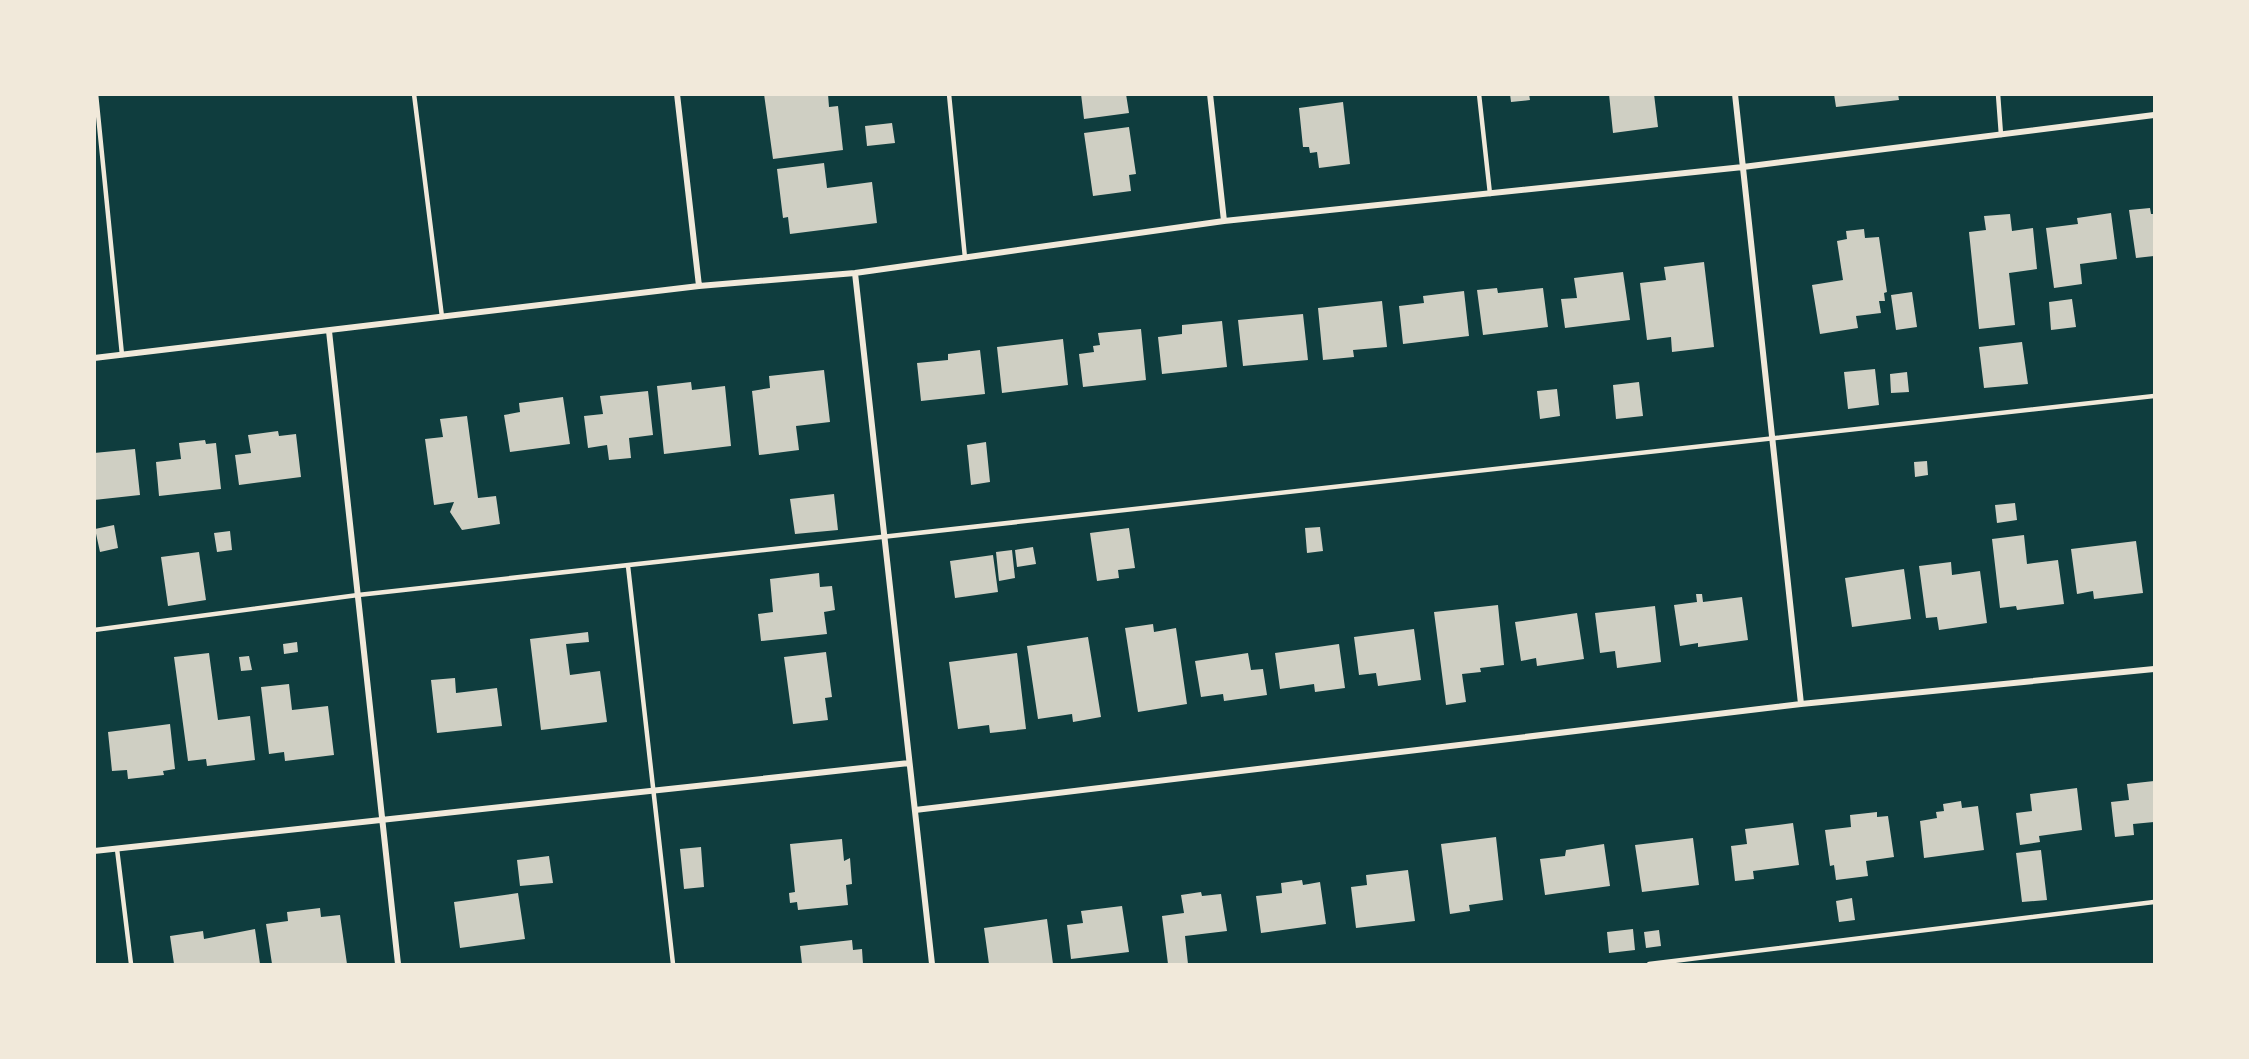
<svg xmlns="http://www.w3.org/2000/svg" width="2249" height="1059" viewBox="0 0 2249 1059" font-family="Georgia,serif">
<style>
.building{fill:#cfcfc3}
.lines{fill:none;stroke-linecap:round;stroke-linejoin:round}
.service{stroke:#f1e9da;stroke-width:4.5}
.minor{stroke:#f1e9da;stroke-width:6}
</style>
<rect width="100%" height="100%" fill="#0f3d3e"/>
<path class="building" d="M 764,94 L 828,94 L 829,107 L 838,106 L 843,150 L 773,159 Z
M 1081,94 L 1126,94 L 1129,113 L 1084,119 Z
M 1510,94 L 1529,94 L 1530,100 L 1511,102 Z
M 1609,94 L 1654,94 L 1658,127 L 1613,133 Z
M 1834,94 L 1898,94 L 1899,100 L 1836,107 Z
M 1343,102 L 1350,164 L 1319,168 L 1317,152 L 1310,153 L 1309,147 L 1303,147 L 1299,108 Z
M 892,123 L 895,143 L 867,146 L 865,126 Z
M 1129,127 L 1136,174 L 1129,175 L 1131,191 L 1093,196 L 1084,133 Z
M 824,163 L 827,188 L 872,182 L 877,223 L 790,234 L 788,217 L 783,218 L 777,169 Z
M 2150,208 L 2151,214 L 2154,214 L 2154,256 L 2136,258 L 2129,210 Z
M 2111,213 L 2117,259 L 2080,264 L 2082,284 L 2054,288 L 2046,228 L 2078,224 L 2077,218 Z
M 2010,214 L 2012,231 L 2033,228 L 2037,269 L 2009,273 L 2015,325 L 1979,329 L 1969,232 L 1986,230 L 1984,216 Z
M 1864,229 L 1865,238 L 1879,237 L 1887,292 L 1884,293 L 1885,301 L 1879,301 L 1881,313 L 1856,316 L 1858,328 L 1820,334 L 1812,285 L 1843,280 L 1837,241 L 1847,239 L 1846,231 Z
M 1704,262 L 1714,347 L 1672,352 L 1671,337 L 1647,340 L 1640,283 L 1666,280 L 1664,267 Z
M 1623,272 L 1630,320 L 1565,328 L 1561,299 L 1577,298 L 1574,278 Z
M 1497,288 L 1498,293 L 1543,288 L 1548,327 L 1483,335 L 1477,290 Z
M 1464,291 L 1469,336 L 1403,344 L 1399,306 L 1424,303 L 1423,296 Z
M 1912,292 L 1917,327 L 1896,330 L 1891,295 Z
M 2072,299 L 2076,327 L 2051,330 L 2049,302 Z
M 1382,301 L 1387,347 L 1353,350 L 1354,357 L 1323,360 L 1318,308 Z
M 1303,314 L 1308,360 L 1243,366 L 1238,320 Z
M 1222,321 L 1227,367 L 1162,374 L 1158,337 L 1182,334 L 1182,325 Z
M 1141,329 L 1146,380 L 1083,387 L 1079,354 L 1094,352 L 1093,346 L 1100,345 L 1098,333 Z
M 1063,339 L 1068,385 L 1002,393 L 997,347 Z
M 2022,342 L 2028,384 L 1984,388 L 1979,347 Z
M 980,350 L 985,394 L 921,401 L 917,363 L 948,360 L 948,354 Z
M 1875,369 L 1879,405 L 1848,409 L 1844,372 Z
M 824,370 L 830,422 L 796,426 L 799,450 L 759,455 L 752,391 L 770,388 L 769,376 Z
M 1907,372 L 1909,392 L 1891,393 L 1890,374 Z
M 691,382 L 692,390 L 725,386 L 731,446 L 664,454 L 657,386 Z
M 1639,382 L 1643,416 L 1616,419 L 1613,385 Z
M 1557,389 L 1560,416 L 1540,419 L 1537,391 Z
M 648,391 L 653,435 L 629,438 L 631,458 L 609,460 L 607,445 L 588,448 L 584,416 L 603,414 L 600,396 Z
M 563,397 L 570,444 L 510,452 L 504,415 L 520,412 L 519,403 Z
M 467,416 L 478,498 L 496,496 L 500,524 L 462,530 L 450,512 L 454,502 L 434,505 L 425,439 L 443,437 L 440,419 Z
M 278,431 L 279,436 L 296,434 L 301,477 L 239,485 L 235,455 L 251,453 L 248,435 Z
M 205,440 L 206,444 L 216,443 L 221,489 L 159,496 L 156,462 L 181,459 L 179,443 Z
M 986,442 L 990,482 L 971,485 L 967,445 Z
M 135,449 L 140,495 L 94,500 L 94,453 Z
M 1927,461 L 1928,475 L 1915,477 L 1914,462 Z
M 834,494 L 838,530 L 795,534 L 790,499 Z
M 2015,503 L 2017,520 L 1997,523 L 1995,505 Z
M 114,525 L 118,548 L 100,552 L 95,529 Z
M 1320,527 L 1323,551 L 1307,553 L 1305,528 Z
M 1129,528 L 1135,568 L 1118,570 L 1119,578 L 1097,581 L 1090,533 Z
M 230,531 L 232,550 L 217,552 L 214,533 Z
M 2024,535 L 2027,564 L 2058,560 L 2064,604 L 2017,610 L 2016,606 L 2000,608 L 1992,539 Z
M 2136,541 L 2143,593 L 2094,599 L 2093,591 L 2077,594 L 2071,549 Z
M 1033,547 L 1036,564 L 1017,567 L 1015,550 Z
M 1012,550 L 1015,578 L 999,581 L 996,552 Z
M 199,552 L 206,600 L 168,606 L 161,557 Z
M 993,555 L 998,592 L 955,598 L 950,561 Z
M 1951,562 L 1952,575 L 1980,571 L 1987,623 L 1939,630 L 1937,617 L 1926,618 L 1919,566 Z
M 1904,569 L 1911,619 L 1852,627 L 1845,578 Z
M 819,573 L 820,587 L 832,586 L 835,610 L 824,612 L 827,634 L 761,641 L 758,614 L 773,612 L 770,579 Z
M 1696,594 L 1702,594 L 1703,602 L 1742,597 L 1748,640 L 1698,647 L 1698,643 L 1680,646 L 1674,605 L 1697,602 Z
M 1498,605 L 1504,665 L 1480,668 L 1481,672 L 1462,674 L 1466,702 L 1446,705 L 1434,612 Z
M 1655,606 L 1661,662 L 1617,668 L 1615,651 L 1600,653 L 1595,613 Z
M 1577,613 L 1584,659 L 1537,666 L 1536,658 L 1521,661 L 1515,622 Z
M 1153,624 L 1154,632 L 1176,628 L 1187,704 L 1138,712 L 1125,628 Z
M 1414,629 L 1421,680 L 1378,686 L 1376,673 L 1359,675 L 1354,637 Z
M 588,632 L 589,642 L 566,644 L 570,675 L 600,671 L 607,722 L 541,730 L 530,639 Z
M 1088,637 L 1101,717 L 1073,722 L 1072,714 L 1038,719 L 1027,646 Z
M 297,642 L 298,652 L 284,654 L 283,644 Z
M 1339,644 L 1345,688 L 1315,692 L 1314,684 L 1280,689 L 1275,653 Z
M 826,652 L 832,697 L 825,698 L 828,720 L 793,724 L 784,657 Z
M 209,653 L 218,720 L 250,716 L 255,760 L 207,766 L 206,759 L 188,761 L 174,657 Z
M 1017,653 L 1026,729 L 990,733 L 989,725 L 958,729 L 949,662 Z
M 1248,653 L 1251,670 L 1263,669 L 1267,695 L 1224,701 L 1223,694 L 1201,697 L 1195,661 Z
M 249,656 L 252,670 L 241,671 L 239,657 Z
M 455,678 L 456,693 L 497,688 L 502,726 L 437,733 L 431,680 Z
M 289,684 L 292,710 L 328,706 L 334,755 L 285,761 L 284,752 L 269,754 L 261,687 Z
M 170,724 L 175,769 L 163,771 L 164,775 L 128,779 L 127,770 L 112,771 L 108,732 Z
M 2154,781 L 2154,822 L 2133,824 L 2134,835 L 2115,837 L 2111,802 L 2129,800 L 2127,784 Z
M 2077,788 L 2082,830 L 2039,836 L 2040,842 L 2020,845 L 2016,813 L 2032,811 L 2030,794 Z
M 1961,801 L 1962,808 L 1978,806 L 1984,850 L 1924,858 L 1920,821 L 1937,818 L 1936,812 L 1944,811 L 1943,804 Z
M 1877,812 L 1877,817 L 1888,816 L 1894,857 L 1866,861 L 1868,876 L 1836,880 L 1834,865 L 1830,866 L 1825,830 L 1851,827 L 1850,815 Z
M 1793,823 L 1799,865 L 1753,871 L 1754,879 L 1735,881 L 1731,846 L 1747,844 L 1745,829 Z
M 1496,837 L 1503,900 L 1469,905 L 1470,911 L 1450,914 L 1441,844 Z
M 1693,838 L 1699,885 L 1642,892 L 1635,845 Z
M 842,839 L 844,861 L 850,858 L 852,884 L 846,885 L 848,905 L 798,910 L 797,902 L 790,903 L 789,893 L 795,892 L 790,844 Z
M 1604,844 L 1610,886 L 1545,895 L 1540,859 L 1565,856 L 1566,850 Z
M 701,847 L 704,887 L 684,889 L 680,849 Z
M 2041,850 L 2047,900 L 2022,902 L 2016,853 Z
M 549,856 L 553,883 L 520,886 L 517,860 Z
M 1408,870 L 1415,921 L 1356,928 L 1351,887 L 1367,885 L 1366,875 Z
M 1302,880 L 1303,885 L 1320,882 L 1326,924 L 1261,933 L 1256,896 L 1282,893 L 1281,883 Z
M 1201,892 L 1202,896 L 1221,894 L 1227,931 L 1185,936 L 1188,964 L 1168,964 L 1162,916 L 1184,913 L 1181,895 Z
M 518,893 L 525,939 L 460,948 L 454,902 Z
M 1852,898 L 1855,920 L 1839,922 L 1836,901 Z
M 1122,906 L 1129,952 L 1071,959 L 1067,925 L 1083,923 L 1081,911 Z
M 320,908 L 321,917 L 340,915 L 347,964 L 272,964 L 266,924 L 288,921 L 287,912 Z
M 1047,919 L 1053,964 L 989,964 L 984,928 Z
M 255,929 L 260,964 L 174,964 L 170,936 L 203,931 L 204,939 Z
M 1633,929 L 1635,950 L 1609,953 L 1607,932 Z
M 1659,930 L 1661,946 L 1646,948 L 1644,932 Z
M 852,940 L 853,950 L 862,949 L 863,964 L 802,964 L 800,946 Z"/>
<g class="lines">
<path class="service" d="M 96,94 L 122,355
M 414,94 L 442,317
M 949,94 L 965,258
M 1479,94 L 1490,194
M 1998,94 L 2001,135
M 628,566 L 673,964
M 94,630 L 358,595 L 2154,396
M 117,849 L 131,964
M 1649,964 L 2154,902"/>
<path class="minor" d="M 677,94 L 699,286
M 1210,94 L 1224,221
M 1735,94 L 1801,704
M 855,273 L 932,964
M 329,331 L 398,964
M 94,358 L 699,286 L 855,273 L 1224,221 L 1743,167 L 2154,115
M 915,810 L 1801,704 L 2154,669
M 94,851 L 909,763"/>
</g>
<rect width="2249" height="1059" fill="none" stroke="#f1e9da" stroke-width="192"/>
</svg>
